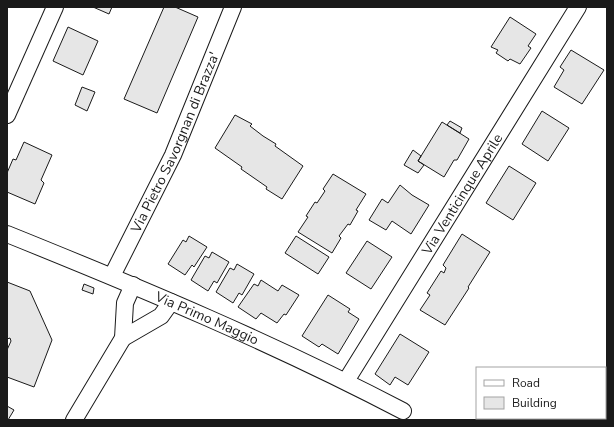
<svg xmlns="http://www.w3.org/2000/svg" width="614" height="427" viewBox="0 0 614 427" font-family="'Nunito Sans',sans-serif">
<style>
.building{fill:#e6e6e6;stroke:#1a1a1a}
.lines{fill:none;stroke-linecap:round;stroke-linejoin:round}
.minor-casing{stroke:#1a1a1a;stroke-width:18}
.minor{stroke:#fff;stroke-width:16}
.labels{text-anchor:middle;stroke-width:3;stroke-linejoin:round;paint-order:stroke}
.street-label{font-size:14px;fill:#1a1a1a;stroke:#fff}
</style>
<rect width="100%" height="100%" fill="#fff"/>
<path class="building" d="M 93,7 L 112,7 L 109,14 Z
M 164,7 L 175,7 L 198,17 L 157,113 L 124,99 Z
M 510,17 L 536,34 L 528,46 L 531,48 L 520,64 L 510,59 L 508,61 L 496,53 L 498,50 L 491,47 Z
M 68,27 L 98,41 L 83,75 L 53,61 Z
M 571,50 L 604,70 L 582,104 L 554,87 L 564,70 L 560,67 Z
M 82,87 L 95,92 L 87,111 L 75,105 Z
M 542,111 L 569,128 L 548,161 L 522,144 Z
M 235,115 L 252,124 L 250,126 L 263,136 L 276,144 L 275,146 L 303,166 L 282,199 L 266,189 L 267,187 L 241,169 L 242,167 L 215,148 Z
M 450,121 L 462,128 L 460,133 L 447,125 Z
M 442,122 L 469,139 L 457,160 L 454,160 L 444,177 L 418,161 Z
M 24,142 L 52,155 L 41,180 L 44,183 L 35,204 L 7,192 L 7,173 L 13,159 L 16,160 Z
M 413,150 L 421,156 L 418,161 L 424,165 L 418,173 L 404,165 Z
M 509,166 L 536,183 L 513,220 L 486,203 Z
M 333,174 L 366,194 L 356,210 L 358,211 L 350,225 L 348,224 L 339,236 L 341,238 L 332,253 L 298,232 L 308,217 L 306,216 L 315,202 L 317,203 L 325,191 L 323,189 Z
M 400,185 L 412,195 L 429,205 L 411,234 L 392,221 L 386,230 L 369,220 L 382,199 L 388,203 Z
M 462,234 L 490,252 L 468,287 L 469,288 L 445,325 L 420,310 L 430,295 L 427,293 L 441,271 L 444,273 L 446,268 L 443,265 Z
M 189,236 L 207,247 L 194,267 L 192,265 L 185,275 L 168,264 L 183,240 L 186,242 Z
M 296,236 L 329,257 L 318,274 L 285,253 Z
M 367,241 L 392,257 L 371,289 L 346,273 Z
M 212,252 L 229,262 L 217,283 L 214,281 L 208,291 L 191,280 L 205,256 L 209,258 Z
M 237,264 L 254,274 L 242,295 L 239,293 L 233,303 L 216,292 L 230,268 L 234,270 Z
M 261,280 L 278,291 L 282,285 L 299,295 L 286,315 L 284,314 L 277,323 L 261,313 L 256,319 L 238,307 L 254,284 L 258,286 Z
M 7,282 L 30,291 L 52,340 L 34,387 L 7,377 L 7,350 L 11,341 L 10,338 L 7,339 Z
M 84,284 L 94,288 L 93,294 L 82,290 Z
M 328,295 L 350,309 L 348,312 L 359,319 L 338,354 L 322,344 L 319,347 L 302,336 Z
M 400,334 L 429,352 L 408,385 L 395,377 L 390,385 L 375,374 Z
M 7,406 L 14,410 L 8,420 L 7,420 Z"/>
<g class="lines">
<defs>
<g id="minor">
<path d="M 7,115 L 55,7"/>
<path id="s1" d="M 7,234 C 141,288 275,344 403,411"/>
<path id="s2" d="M 112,276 L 173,155 L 233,7"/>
<path d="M 123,338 L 161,316 L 171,302"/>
<path id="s3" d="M 346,381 L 578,7"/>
<path d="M 74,420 L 123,338 L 125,303 L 133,285"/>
</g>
</defs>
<use href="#minor" class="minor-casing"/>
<use href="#minor" class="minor"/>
</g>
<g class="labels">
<g class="street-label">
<text dy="5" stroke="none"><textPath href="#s2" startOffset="148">Via Pietro Savorgnan di Brazza'</textPath></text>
<text dy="5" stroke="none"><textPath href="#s3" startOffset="220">Via Venticinque Aprile</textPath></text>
<text dy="5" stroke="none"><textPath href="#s1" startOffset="217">Via Primo Maggio</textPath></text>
</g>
</g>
<rect width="614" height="427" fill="none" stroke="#1a1a1a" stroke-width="16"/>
<rect x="476" y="367" width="130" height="52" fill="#ffffff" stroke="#a3a3a3"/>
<rect x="484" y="380" width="20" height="6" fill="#ffffff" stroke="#a3a3a3"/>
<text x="512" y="387" font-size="12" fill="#1a1a1a">Road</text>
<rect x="484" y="397" width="20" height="12" fill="#e6e6e6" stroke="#a3a3a3"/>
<text x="512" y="407" font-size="12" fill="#1a1a1a">Building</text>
</svg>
